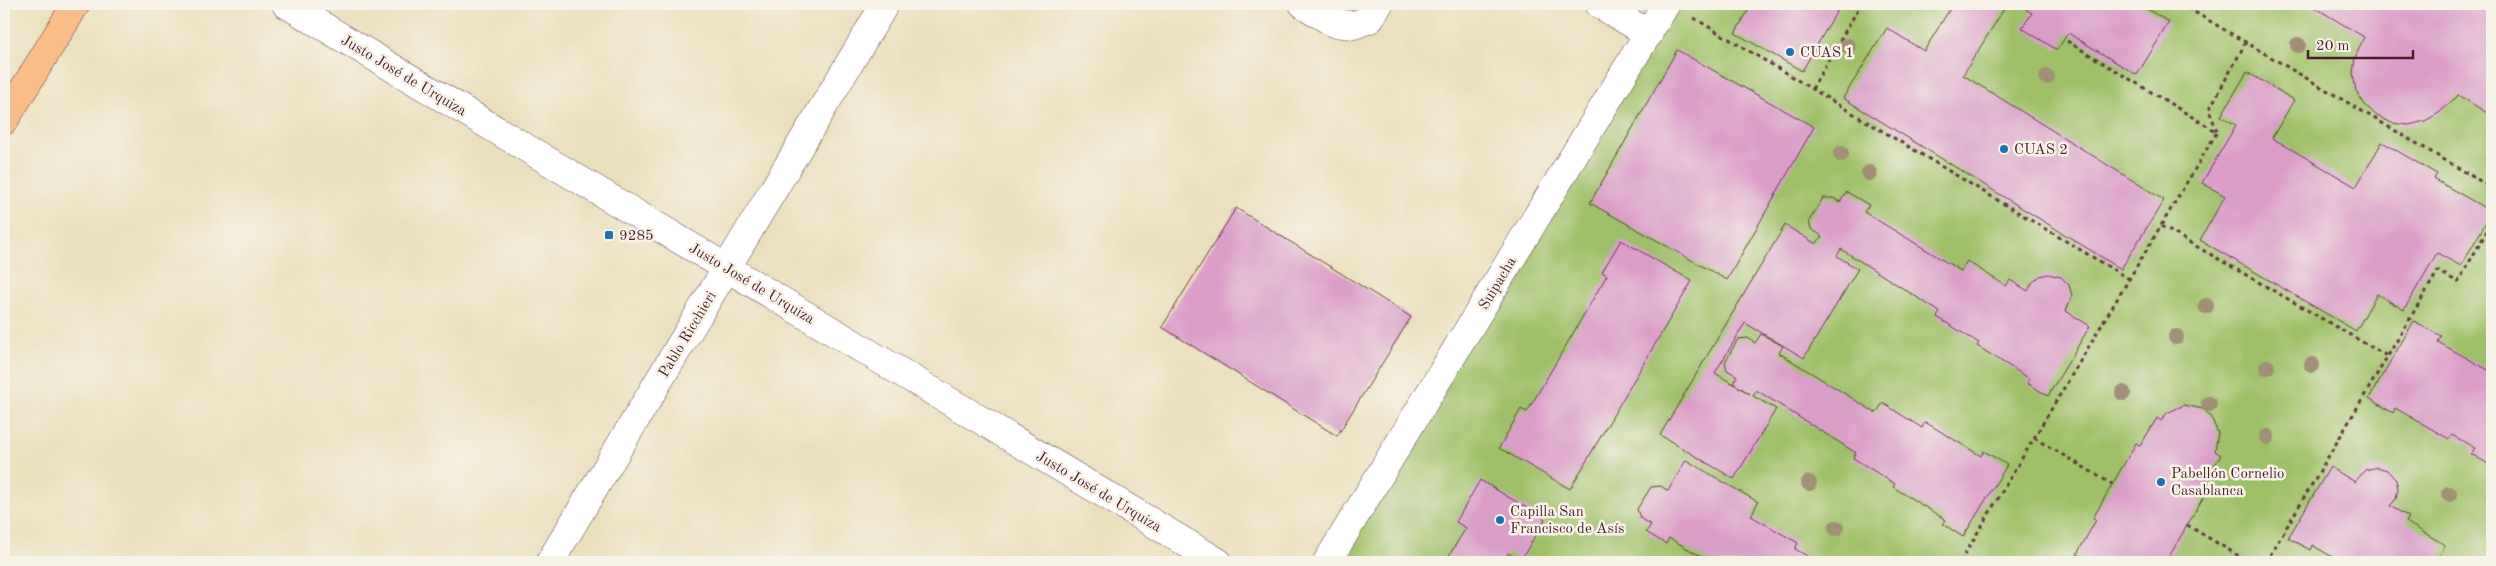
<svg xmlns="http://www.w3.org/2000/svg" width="2496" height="566" viewBox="0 0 2496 566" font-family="'Old Standard TT',serif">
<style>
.green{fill:#9fc068;stroke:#74704a}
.building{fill:#da9ec9}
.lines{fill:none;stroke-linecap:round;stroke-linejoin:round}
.minor-casing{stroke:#623c41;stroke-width:29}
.major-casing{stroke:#623c41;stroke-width:29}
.path{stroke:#623c41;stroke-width:3;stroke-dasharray:4 4;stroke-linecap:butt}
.minor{stroke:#fff;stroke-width:28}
.major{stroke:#f8bd89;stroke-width:28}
.tree{fill:#a19077}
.poi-dot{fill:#1f6fb2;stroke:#f7f3e8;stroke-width:2}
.labels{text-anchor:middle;stroke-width:5;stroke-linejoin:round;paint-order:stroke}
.poi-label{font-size:15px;fill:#4a1f2b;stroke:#f7f3e8;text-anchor:start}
.street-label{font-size:15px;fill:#4a1f2b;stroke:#f7f3e8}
</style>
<rect width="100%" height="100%" fill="#f7f3e8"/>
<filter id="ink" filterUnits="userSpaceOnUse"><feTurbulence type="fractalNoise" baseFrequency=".02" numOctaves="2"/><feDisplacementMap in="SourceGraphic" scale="10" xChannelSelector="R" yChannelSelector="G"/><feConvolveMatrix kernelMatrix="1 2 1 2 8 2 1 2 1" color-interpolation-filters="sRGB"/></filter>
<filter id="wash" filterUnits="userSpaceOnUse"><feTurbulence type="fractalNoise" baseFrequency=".0096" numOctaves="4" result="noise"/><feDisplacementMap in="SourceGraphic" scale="20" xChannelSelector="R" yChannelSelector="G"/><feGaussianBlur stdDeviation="1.12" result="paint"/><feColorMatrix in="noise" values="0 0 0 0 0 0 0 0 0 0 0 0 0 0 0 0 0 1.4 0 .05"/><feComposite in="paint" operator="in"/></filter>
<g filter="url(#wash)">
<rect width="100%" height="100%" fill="#ebe0be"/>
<path class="green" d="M 1666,4 L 2492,4 L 2492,562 L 1327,562 Z"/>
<g id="blocks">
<path class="building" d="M 1752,4 L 1841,4 L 1802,71 L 1735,33 Z
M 1953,4 L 2007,4 L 1963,75 L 2164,200 L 2121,269 L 1843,98 L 1887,28 L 1924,51 Z
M 2017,4 L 2138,4 L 2169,22 L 2137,75 L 2068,33 L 2057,50 L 2022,28 L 2032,13 Z
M 2309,4 L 2492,4 L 2492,116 L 2458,95 L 2439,113 L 2425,121 L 2409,125 L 2392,123 L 2377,116 L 2365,105 L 2356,91 L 2353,74 L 2355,58 L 2364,37 Z
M 1677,50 L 1814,127 L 1727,280 L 1590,203 Z
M 2247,72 L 2294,100 L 2272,138 L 2356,187 L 2382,142 L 2437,174 L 2434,179 L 2492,212 L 2461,266 L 2437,253 L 2404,310 L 2377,294 L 2356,331 L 2200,240 L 2225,196 L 2202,183 L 2236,125 L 2221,116 Z
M 1847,192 L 1869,205 L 1864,212 L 1961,271 L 1967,261 L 2006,286 L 2010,280 L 2028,291 L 2032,283 L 2040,276 L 2048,274 L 2061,277 L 2069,285 L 2072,296 L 2066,311 L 2090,326 L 2048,396 L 2027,383 L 2030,379 L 1977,346 L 1979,343 L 1937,317 L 1940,312 L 1841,249 L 1837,256 L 1858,269 L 1804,358 L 1745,323 L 1715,373 L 1750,394 L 1733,383 L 1737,376 L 1727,370 L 1725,362 L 1738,339 L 1748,338 L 1755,343 L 1761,334 L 1783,346 L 1779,353 L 1876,413 L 1883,403 L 1922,428 L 1925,422 L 1981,456 L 1984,451 L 2007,465 L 1963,537 L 1943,524 L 1946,520 L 1893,487 L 1895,484 L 1853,458 L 1856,453 L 1756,390 L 1753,396 L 1776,409 L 1734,479 L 1660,435 L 1785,225 L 1816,244 L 1822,236 L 1811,229 L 1809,221 L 1823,198 L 1833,198 L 1840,202 Z
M 1236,208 L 1411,317 L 1337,436 L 1162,327 Z
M 1621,240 L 1692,281 L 1570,489 L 1499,448 L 1521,409 L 1527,412 L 1607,275 L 1602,272 Z
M 2414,321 L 2441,336 L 2438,342 L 2492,372 L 2492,466 L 2471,454 L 2475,448 L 2452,435 L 2449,439 L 2395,408 L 2393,413 L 2369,398 Z
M 2184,405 L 2203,409 L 2210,415 L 2218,433 L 2215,451 L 2221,455 L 2205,481 L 2211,484 L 2166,562 L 2162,560 L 2161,562 L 2082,562 L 2084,558 L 2077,554 L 2096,520 L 2093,518 L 2136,443 L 2140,446 L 2157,418 L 2161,421 L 2167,413 Z
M 1686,460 L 1758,502 L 1751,516 L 1798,543 L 1795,549 L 1818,562 L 1711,562 L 1669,538 L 1666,544 L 1646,532 L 1651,525 L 1640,518 L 1637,509 L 1651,487 L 1661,486 L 1668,491 Z
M 2330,467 L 2355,482 L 2365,470 L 2377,467 L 2387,470 L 2396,480 L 2398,488 L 2396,499 L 2390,506 L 2409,517 L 2406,522 L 2445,545 L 2440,555 L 2451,562 L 2341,562 L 2312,545 L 2310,550 L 2288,538 Z
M 1480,480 L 1545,519 L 1521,560 L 1508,553 L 1503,562 L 1445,562 L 1466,528 L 1456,522 Z
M 1870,561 L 1877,560 L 1885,561 L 1885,562 Z"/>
</g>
</g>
<g filter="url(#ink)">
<use href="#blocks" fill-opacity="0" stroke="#623c41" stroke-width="1"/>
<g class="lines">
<defs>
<path id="minor" d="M 286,4 L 1218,562
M 1303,4 L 1333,23 L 1354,25 L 1370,19 L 1379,4
M 1599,4 L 1649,34
M 550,562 L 885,4
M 1327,562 L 1666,4"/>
<path id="major" d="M 4,121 L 76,4"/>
</defs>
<use href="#minor" class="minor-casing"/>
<use href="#major" class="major-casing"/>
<path class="path" d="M 2181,4 L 2492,188
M 1694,18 L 2129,279
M 2067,41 L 2217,132
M 1812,89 L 1861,4
M 2217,131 L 2209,110 L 2246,42
M 2161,226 L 2387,356
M 2034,438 L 2112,484
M 2187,525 L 2249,562
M 1960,562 L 2217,132
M 2266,562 L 2438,271 L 2458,282 L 2492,222"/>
<use href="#minor" class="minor"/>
<use href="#major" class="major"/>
</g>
<g class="tree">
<circle cx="2298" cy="45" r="8"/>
<circle cx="1848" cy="46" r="8"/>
<circle cx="2047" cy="77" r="8"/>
<circle cx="1841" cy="154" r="8"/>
<circle cx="1869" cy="173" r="8"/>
<circle cx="2206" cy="306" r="8"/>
<circle cx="2176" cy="337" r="8"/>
<circle cx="2312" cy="365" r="8"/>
<circle cx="2267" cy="367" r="8"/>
<circle cx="2123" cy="393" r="8"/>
<circle cx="2209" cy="404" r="8"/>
<circle cx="2267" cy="437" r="8"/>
<circle cx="1809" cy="483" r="8"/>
<circle cx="2449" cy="494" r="8"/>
<circle cx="1836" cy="528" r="8"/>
</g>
</g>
<g class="poi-dot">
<circle cx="1790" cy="52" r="5"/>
<circle cx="2004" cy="149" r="5"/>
<rect x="604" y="230" width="10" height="10" rx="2.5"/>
<circle cx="2161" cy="482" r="5"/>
<circle cx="1500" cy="520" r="5"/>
</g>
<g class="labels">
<g class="poi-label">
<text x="1800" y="57">CUAS 1</text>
<text x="2014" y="154">CUAS 2</text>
<text x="619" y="240">9285</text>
<text x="2171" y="478">Pabellón Cornelio<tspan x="2171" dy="17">Casablanca</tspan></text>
<text x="1510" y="516">Capilla San<tspan x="1510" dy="17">Francisco de Asís</tspan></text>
</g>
<g class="street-label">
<text transform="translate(404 75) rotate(31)" y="5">Justo José de Urquiza</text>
<text transform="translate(752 283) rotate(31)" y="5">Justo José de Urquiza</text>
<text transform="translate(1497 283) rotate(-59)" y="5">Suipacha</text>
<text transform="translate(687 334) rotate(-59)" y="5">Pablo Ricchieri</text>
<text transform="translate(1099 491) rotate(31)" y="5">Justo José de Urquiza</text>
</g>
</g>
<rect width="2496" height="566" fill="none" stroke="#f7f3e8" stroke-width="20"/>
<path d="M2308 50v8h105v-8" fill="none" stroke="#4a1f2b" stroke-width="2.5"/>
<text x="2316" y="50" font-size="15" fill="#4a1f2b" stroke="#f7f3e8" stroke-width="4" paint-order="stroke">20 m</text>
</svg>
